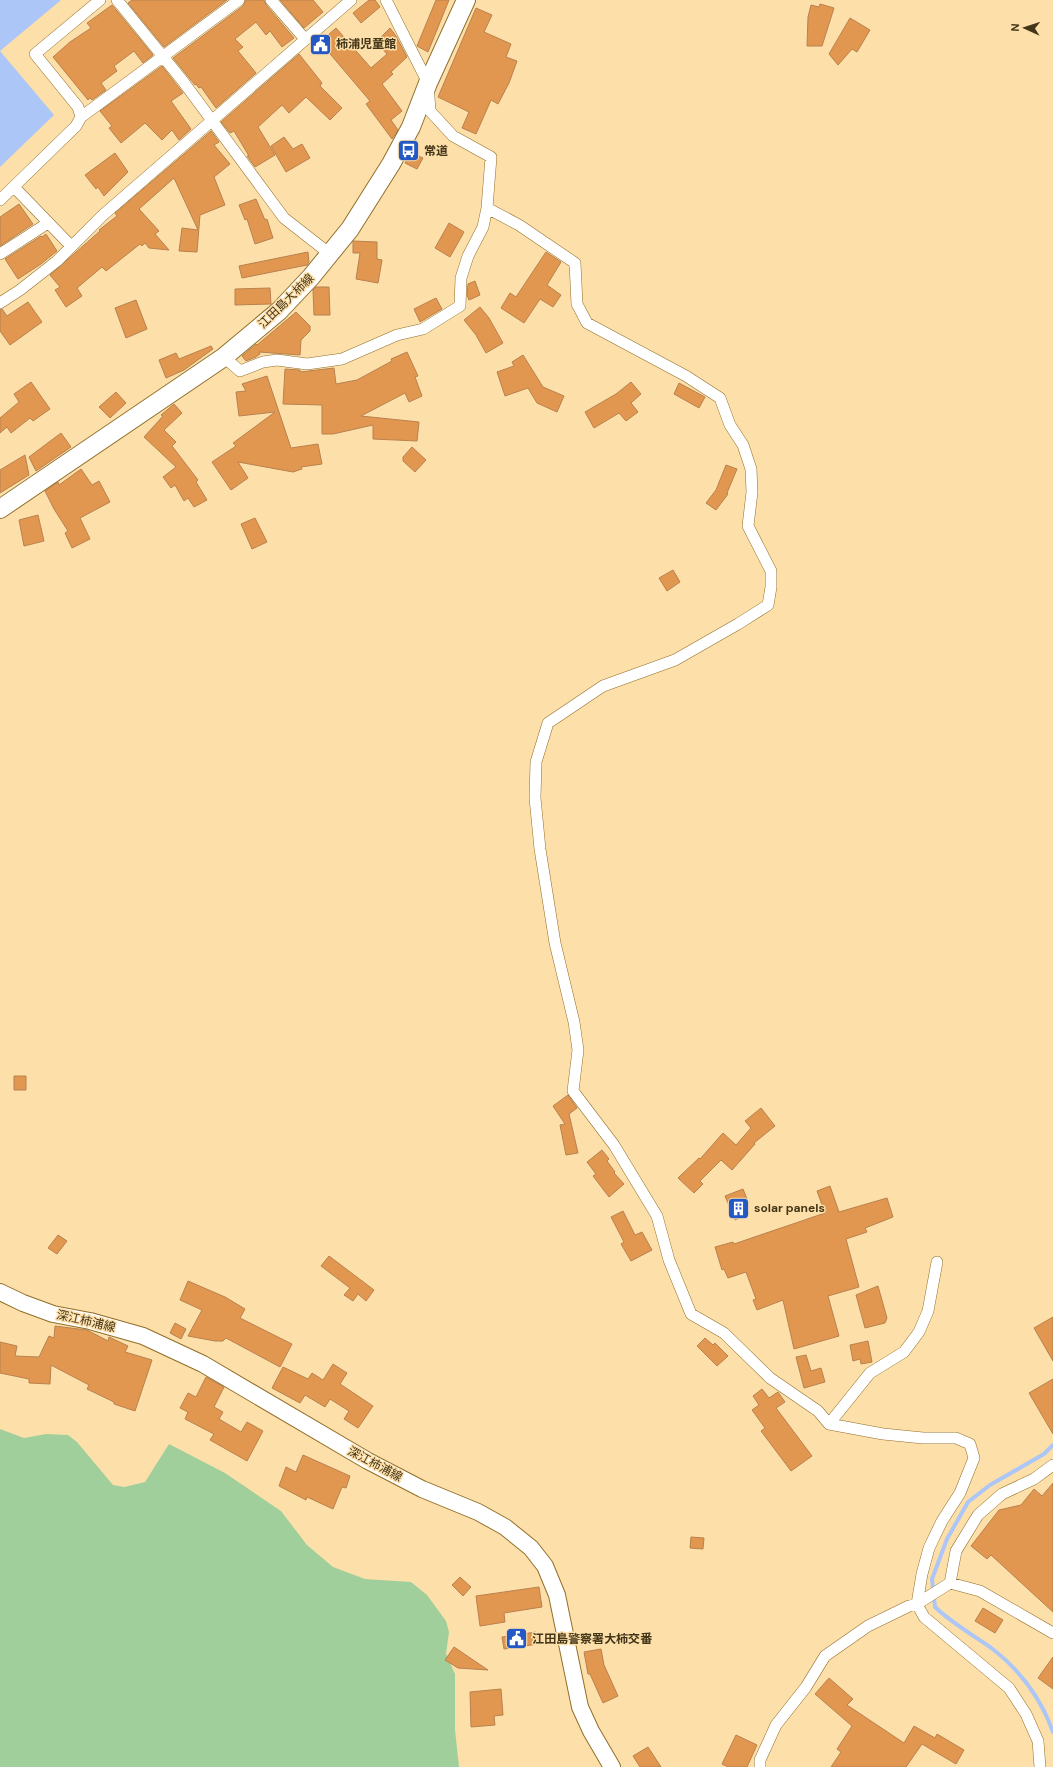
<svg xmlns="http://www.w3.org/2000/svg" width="1053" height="1767" viewBox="0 0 1053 1767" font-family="'DM Sans','Noto Sans JP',sans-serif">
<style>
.green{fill:#a1cf9c}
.water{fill:#acc6f7}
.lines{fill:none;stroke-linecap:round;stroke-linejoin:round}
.stream{stroke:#acc6f7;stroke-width:4}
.building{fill:#e19750;stroke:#b9814e}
.minor-casing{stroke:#916f29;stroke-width:12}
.secondary-casing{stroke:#916f29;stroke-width:18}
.primary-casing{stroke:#916f29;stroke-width:20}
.minor{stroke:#fff;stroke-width:11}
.secondary{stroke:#fff;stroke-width:16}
.primary{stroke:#fff;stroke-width:18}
.labels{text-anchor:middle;stroke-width:3;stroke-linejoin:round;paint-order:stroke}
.poi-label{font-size:12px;font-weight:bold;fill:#433518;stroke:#fddfa9;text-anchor:start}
.street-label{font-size:12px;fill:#433518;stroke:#fddfa9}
</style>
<rect width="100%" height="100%" fill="#fddfa9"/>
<path class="green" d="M 0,1429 L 24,1438 L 46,1434 L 68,1435 L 77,1442 L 113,1485 L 124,1487 L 145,1482 L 169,1444 L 225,1473 L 281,1511 L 307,1545 L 333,1567 L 365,1579 L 411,1582 L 427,1595 L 446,1621 L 449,1632 L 446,1654 L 455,1674 L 455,1730 L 459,1767 L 0,1767 Z"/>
<path class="water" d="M 0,0 L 61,0 L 0,51 L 54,115 L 0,167 Z"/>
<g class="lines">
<path class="stream" d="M 1053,1445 L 1044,1454 L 990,1485 L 968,1502 L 947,1539 L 932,1579 L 935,1607 C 952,1623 971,1634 990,1647 C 1019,1669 1041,1698 1053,1732"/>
</g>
<path class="building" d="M 132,0 L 227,0 L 164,47 L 128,3 Z
M 246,0 L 264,0 L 266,5 L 294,38 L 282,47 L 270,31 L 266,35 L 256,22 L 235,39 L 243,47 L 238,51 L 256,73 L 216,108 L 201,87 L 199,88 L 196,84 L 195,85 L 173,58 L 243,6 Z
M 280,0 L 313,0 L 323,12 L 304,28 Z
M 369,0 L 375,0 L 380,7 L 361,23 L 353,13 Z
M 436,0 L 449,0 L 428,52 L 417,46 Z
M 820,4 L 834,8 L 822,46 L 807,46 L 808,17 L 811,5 L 819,7 Z
M 112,5 L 153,55 L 143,63 L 134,51 L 114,66 L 117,71 L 101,83 L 106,90 L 92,100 L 90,98 L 88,100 L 53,57 L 70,42 L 91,28 L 87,23 Z
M 476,8 L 492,15 L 484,32 L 511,44 L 506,57 L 517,61 L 509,83 L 498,104 L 491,100 L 476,134 L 462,128 L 469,112 L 438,97 Z
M 850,18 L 870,30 L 857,52 L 852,49 L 838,65 L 829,54 Z
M 336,28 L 371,68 L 387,54 L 376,42 L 390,28 L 396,36 L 407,57 L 391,72 L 393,74 L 382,84 L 402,111 L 391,120 L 398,130 L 392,139 L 366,104 L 370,101 L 320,42 Z
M 299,54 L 322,83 L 320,86 L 342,108 L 330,120 L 306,97 L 289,113 L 282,105 L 258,127 L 275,155 L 255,167 L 247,156 L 249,156 L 234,131 L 230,133 L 221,122 Z
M 162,66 L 183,93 L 171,101 L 191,129 L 179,140 L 172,130 L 162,140 L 145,123 L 121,143 L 109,128 L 112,126 L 100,111 Z
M 211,131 L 219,142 L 214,145 L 230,164 L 214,177 L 225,205 L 200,215 L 197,252 L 179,251 L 182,228 L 198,230 L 174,178 L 139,209 L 159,231 L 155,234 L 169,250 L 149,248 L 145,243 L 142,246 L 140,244 L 106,271 L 102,267 L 77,288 L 82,296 L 66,307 L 55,290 L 60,287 L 50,275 L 100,231 L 99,230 L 117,216 L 115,213 Z
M 284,137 L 293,149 L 302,144 L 310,158 L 286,172 L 271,146 Z
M 410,152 L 423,158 L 417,169 L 405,163 Z
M 115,153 L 128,172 L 104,196 L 98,187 L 96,189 L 85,175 Z
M 256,199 L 265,220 L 267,219 L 273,238 L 255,244 L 247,219 L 245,220 L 239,205 Z
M 19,204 L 33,224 L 0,246 L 0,217 Z
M 449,223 L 464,232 L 450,257 L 435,248 Z
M 46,234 L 57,251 L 41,264 L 18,279 L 5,259 L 41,236 L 42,237 Z
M 353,241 L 377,242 L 377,259 L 382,260 L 378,283 L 356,279 L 360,253 L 353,253 Z
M 308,252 L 309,262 L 307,265 L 242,278 L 239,266 Z
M 546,252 L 561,262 L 547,285 L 561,295 L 553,307 L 540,299 L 524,323 L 501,308 L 510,293 L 516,297 Z
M 475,281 L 480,295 L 469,300 L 467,295 L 468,284 Z
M 316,287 L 329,287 L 330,315 L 314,315 L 313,290 Z
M 270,288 L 271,304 L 235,305 L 235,289 Z
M 436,298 L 442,309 L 420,322 L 414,309 Z
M 136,300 L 147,329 L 126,338 L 115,308 Z
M 28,302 L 42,322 L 10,345 L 0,331 L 0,310 L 2,309 L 7,316 Z
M 480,307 L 489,318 L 503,343 L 486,353 L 476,335 L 464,320 Z
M 296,312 L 310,326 L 310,331 L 301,340 L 300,355 L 259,352 L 260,354 L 256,357 L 246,361 L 242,356 L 256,344 L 257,345 Z
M 211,346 L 213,349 L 184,370 L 166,378 L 159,360 L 176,353 L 179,359 Z
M 407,352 L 418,376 L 415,377 L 422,396 L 409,402 L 405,393 L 361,416 L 419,422 L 417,441 L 373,439 L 373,425 L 333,434 L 322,434 L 322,405 L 283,404 L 285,369 L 300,370 L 300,372 L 334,368 L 336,384 L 357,380 L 392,361 L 391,359 Z
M 523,355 L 543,387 L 564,396 L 557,412 L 537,403 L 528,388 L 505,396 L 497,372 L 514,366 L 512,362 Z
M 267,376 L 291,448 L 318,444 L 322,464 L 301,467 L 302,469 L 293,472 L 238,462 L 248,478 L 231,490 L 212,462 L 236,446 L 233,443 L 275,412 L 239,416 L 236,392 L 246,391 L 242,384 Z
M 31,382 L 50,409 L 33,421 L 30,418 L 11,433 L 7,427 L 0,433 L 0,418 L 19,402 L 14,394 Z
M 631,382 L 641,394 L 631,403 L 638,412 L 626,421 L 619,413 L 594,428 L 585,412 L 616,394 Z
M 679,383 L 705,397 L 699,408 L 674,394 Z
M 116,392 L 126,403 L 110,418 L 99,407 Z
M 174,404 L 182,413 L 164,430 L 176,442 L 172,446 L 198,480 L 196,482 L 207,500 L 194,507 L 188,498 L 184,501 L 175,485 L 171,488 L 163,477 L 176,467 L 144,437 L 163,416 L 161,415 Z
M 61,433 L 71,447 L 36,471 L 29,457 Z
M 412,447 L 426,460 L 415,472 L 403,461 L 403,457 Z
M 25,455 L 29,475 L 0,493 L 0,470 Z
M 726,465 L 737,469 L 727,493 L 728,494 L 716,510 L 706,503 L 716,490 Z
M 81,469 L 92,485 L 99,481 L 110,502 L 80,518 L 90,539 L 72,548 L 65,533 L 68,531 L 54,509 L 45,491 L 58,482 L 59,485 Z
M 38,515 L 44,541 L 24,546 L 19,520 Z
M 255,518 L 267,542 L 252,549 L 241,524 Z
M 673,570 L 680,582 L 667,591 L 659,578 Z
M 14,1076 L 26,1076 L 26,1090 L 14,1090 Z
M 568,1095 L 577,1108 L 569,1114 L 578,1153 L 566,1155 L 560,1125 L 565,1124 L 553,1106 Z
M 761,1108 L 775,1126 L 754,1143 L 755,1144 L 732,1170 L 721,1160 L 700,1181 L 703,1184 L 694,1193 L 678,1178 L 699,1158 L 700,1159 L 723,1133 L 736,1145 L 751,1128 L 745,1121 Z
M 602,1150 L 609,1159 L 607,1161 L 615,1172 L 614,1173 L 624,1184 L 609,1197 L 593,1176 L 596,1174 L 587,1162 Z
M 830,1186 L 839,1212 L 887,1198 L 893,1217 L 865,1228 L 867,1232 L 846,1239 L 859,1287 L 828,1296 L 839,1336 L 794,1349 L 783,1300 L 757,1310 L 753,1300 L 756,1299 L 746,1272 L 728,1278 L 724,1269 L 722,1270 L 715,1247 L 733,1242 L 734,1244 L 825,1213 L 817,1191 Z
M 743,1189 L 747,1199 L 743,1201 L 749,1214 L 735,1220 L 725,1196 Z
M 623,1211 L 635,1235 L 642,1232 L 652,1250 L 631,1261 L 621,1244 L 624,1242 L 611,1217 Z
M 58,1235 L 67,1241 L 57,1254 L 48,1248 Z
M 329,1256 L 374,1290 L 366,1301 L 358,1294 L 353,1301 L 344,1295 L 350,1288 L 321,1266 Z
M 188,1281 L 225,1297 L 245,1309 L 240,1318 L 292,1344 L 280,1367 L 226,1338 L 223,1341 L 215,1341 L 188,1336 L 202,1310 L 180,1300 Z
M 878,1286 L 887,1318 L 885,1323 L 865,1328 L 856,1295 Z
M 1053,1317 L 1053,1361 L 1034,1328 Z
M 175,1323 L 186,1329 L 181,1339 L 170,1333 Z
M 55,1326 L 87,1330 L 108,1341 L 109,1337 L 128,1346 L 125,1352 L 152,1360 L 135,1411 L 114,1404 L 114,1402 L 87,1389 L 89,1385 L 51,1365 L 50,1384 L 29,1383 L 29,1379 L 0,1373 L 0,1342 L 17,1346 L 15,1356 L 39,1357 L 49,1336 L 54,1338 Z
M 705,1338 L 713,1345 L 715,1343 L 728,1356 L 717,1366 L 697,1346 Z
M 868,1341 L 872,1362 L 861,1364 L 860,1359 L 853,1361 L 850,1345 Z
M 806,1355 L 811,1371 L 821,1368 L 825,1382 L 804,1388 L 796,1357 Z
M 333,1364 L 347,1373 L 340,1384 L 373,1406 L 358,1428 L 344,1419 L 349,1411 L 330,1399 L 325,1407 L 305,1395 L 300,1403 L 272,1388 L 283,1367 L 308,1379 L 312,1373 L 323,1380 Z
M 206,1377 L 224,1387 L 214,1407 L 223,1412 L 219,1419 L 241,1432 L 247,1422 L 263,1431 L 247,1461 L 210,1440 L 214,1434 L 185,1419 L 188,1412 L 180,1408 L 188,1393 L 196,1397 Z
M 1053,1379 L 1053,1434 L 1029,1393 Z
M 762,1389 L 769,1398 L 778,1392 L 785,1402 L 776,1408 L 812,1456 L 791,1471 L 761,1431 L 765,1428 L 752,1410 L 759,1405 L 753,1396 Z
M 303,1455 L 350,1476 L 346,1488 L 342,1487 L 333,1509 L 307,1497 L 306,1500 L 279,1486 L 286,1467 L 296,1472 Z
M 1053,1483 L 1053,1612 L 991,1555 L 987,1559 L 971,1546 L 999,1510 L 1021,1505 L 1034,1489 L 1042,1496 Z
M 691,1537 L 704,1538 L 703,1549 L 690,1548 Z
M 460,1577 L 471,1587 L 463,1596 L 452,1585 Z
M 539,1587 L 542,1607 L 504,1613 L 505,1622 L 480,1626 L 476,1596 Z
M 983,1608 L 1003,1620 L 995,1633 L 975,1621 Z
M 536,1632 L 538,1644 L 504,1649 L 502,1637 Z
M 454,1647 L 488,1670 L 458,1668 L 445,1660 Z
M 601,1649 L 604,1665 L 618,1696 L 603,1703 L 590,1674 L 588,1674 L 584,1652 Z
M 1053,1657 L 1053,1689 L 1038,1678 Z
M 829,1678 L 853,1699 L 847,1705 L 904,1743 L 914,1726 L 935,1738 L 937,1734 L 964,1750 L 956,1764 L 922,1744 L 906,1767 L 831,1767 L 841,1752 L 837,1749 L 852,1726 L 815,1694 Z
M 501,1689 L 503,1715 L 494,1716 L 495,1725 L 471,1727 L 470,1692 Z
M 736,1735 L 757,1745 L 747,1767 L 728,1767 L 722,1764 Z
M 648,1747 L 661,1767 L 640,1767 L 633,1756 Z"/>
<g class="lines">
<defs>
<path id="minor" d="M 117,0 L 182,80 L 284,218 L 330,254
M 271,0 L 305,39
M 81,117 L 239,0
M 14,187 L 71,246
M 0,200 L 76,126 L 81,117 L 78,107 L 35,54 L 100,0
M 487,208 L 519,225 L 575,263 L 577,304 L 587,323 L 686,376 L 720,398 L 730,425 L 743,445 L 751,469 L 752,492 L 748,526 L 771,571 L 771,587 L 768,605 L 738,624 L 675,660 L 603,686 L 548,723 L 536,762 L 535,798 L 540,849 L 555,943 L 574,1022 L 578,1050 L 573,1091 L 614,1145 L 657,1216 L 669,1260 L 691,1314 L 724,1333 L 770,1378 L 818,1411 L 829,1424 L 883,1434 L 923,1438 L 956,1438 L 970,1444 L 974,1458 L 960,1493 L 942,1521 L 929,1548 L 922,1574 L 917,1604 L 924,1617 L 1009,1688 L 1026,1714 L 1038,1741 L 1040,1767
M 0,254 L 48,223
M 0,303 L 20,290 L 57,261 L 103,215 L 351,0
M 224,357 L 240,371 L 263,362 L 277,360 L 307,364 L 342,359 L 397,335 L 423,329 L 460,306 L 461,278 L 468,256 L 483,227 L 487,208 L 491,157 L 453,136 L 430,111 L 428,83 L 386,0
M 829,1424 L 870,1373 L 904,1352 L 919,1332 L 928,1311 L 937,1262
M 950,1583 L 956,1551 L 978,1515 L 1002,1494 L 1034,1479 L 1053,1465
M 760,1767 L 760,1760 L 776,1725 L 806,1687 L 825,1656 L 868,1626 L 909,1606 L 917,1604 L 950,1583 L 980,1591 L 1053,1633"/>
<path id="secondary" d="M 0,1292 L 23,1303 L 53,1314 L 90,1321 L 143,1336 L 203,1364 L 368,1461 L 422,1489 L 478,1512 L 505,1527 L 531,1548 L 545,1566 L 557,1595 L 580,1707 L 591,1731 L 612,1767"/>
<path id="primary" d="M 0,509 L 224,357 L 279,311 L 311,277 L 350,229 L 391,164 L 411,127 L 428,83 L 466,0"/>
</defs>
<use href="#minor" class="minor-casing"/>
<use href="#secondary" class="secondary-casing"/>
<use href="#primary" class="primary-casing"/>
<use href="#minor" class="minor"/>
<use href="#secondary" class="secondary"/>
<use href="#primary" class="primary"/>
</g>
<defs>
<symbol id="civic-square" viewBox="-11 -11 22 22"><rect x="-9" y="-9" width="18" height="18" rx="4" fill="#2358c5" stroke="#fddfa9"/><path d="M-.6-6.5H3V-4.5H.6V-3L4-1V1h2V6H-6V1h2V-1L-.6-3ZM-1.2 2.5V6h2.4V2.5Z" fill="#fff"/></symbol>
<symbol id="bus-square" viewBox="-11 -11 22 22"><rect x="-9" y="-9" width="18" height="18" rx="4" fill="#2358c5" stroke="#fddfa9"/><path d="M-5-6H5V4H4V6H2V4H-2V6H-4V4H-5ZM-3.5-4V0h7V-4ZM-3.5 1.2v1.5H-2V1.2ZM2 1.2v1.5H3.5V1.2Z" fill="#fff"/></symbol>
<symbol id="building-square" viewBox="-11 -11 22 22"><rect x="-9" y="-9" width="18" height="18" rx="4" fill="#2358c5" stroke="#fddfa9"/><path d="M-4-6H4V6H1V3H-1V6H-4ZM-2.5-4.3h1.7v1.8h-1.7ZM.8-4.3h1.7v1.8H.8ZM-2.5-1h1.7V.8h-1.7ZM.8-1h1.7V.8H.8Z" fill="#fff"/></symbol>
</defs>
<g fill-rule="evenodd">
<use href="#civic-square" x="308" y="32" width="25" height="25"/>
<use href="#bus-square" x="396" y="138" width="25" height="25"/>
<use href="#building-square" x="726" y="1196" width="25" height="25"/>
<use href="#civic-square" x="504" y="1626" width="25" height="25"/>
</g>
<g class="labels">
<g class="poi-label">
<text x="336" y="48">柿浦児童館</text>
<text x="424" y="155">常道</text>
<text x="754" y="1212">solar panels</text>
<text x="532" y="1643">江田島警察署大柿交番</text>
</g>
<g class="street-label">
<text transform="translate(286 301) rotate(-44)" y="4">江田島大柿線</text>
<text transform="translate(86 1321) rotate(13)" y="4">深江柿浦線</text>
<text transform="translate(375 1464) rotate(28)" y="4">深江柿浦線</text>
</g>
</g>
<g transform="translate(1025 28) rotate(273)" stroke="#fddfa9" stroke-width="3" paint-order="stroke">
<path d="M0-3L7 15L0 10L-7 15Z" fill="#433518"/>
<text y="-6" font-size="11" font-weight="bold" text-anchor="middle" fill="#433518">N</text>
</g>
</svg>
